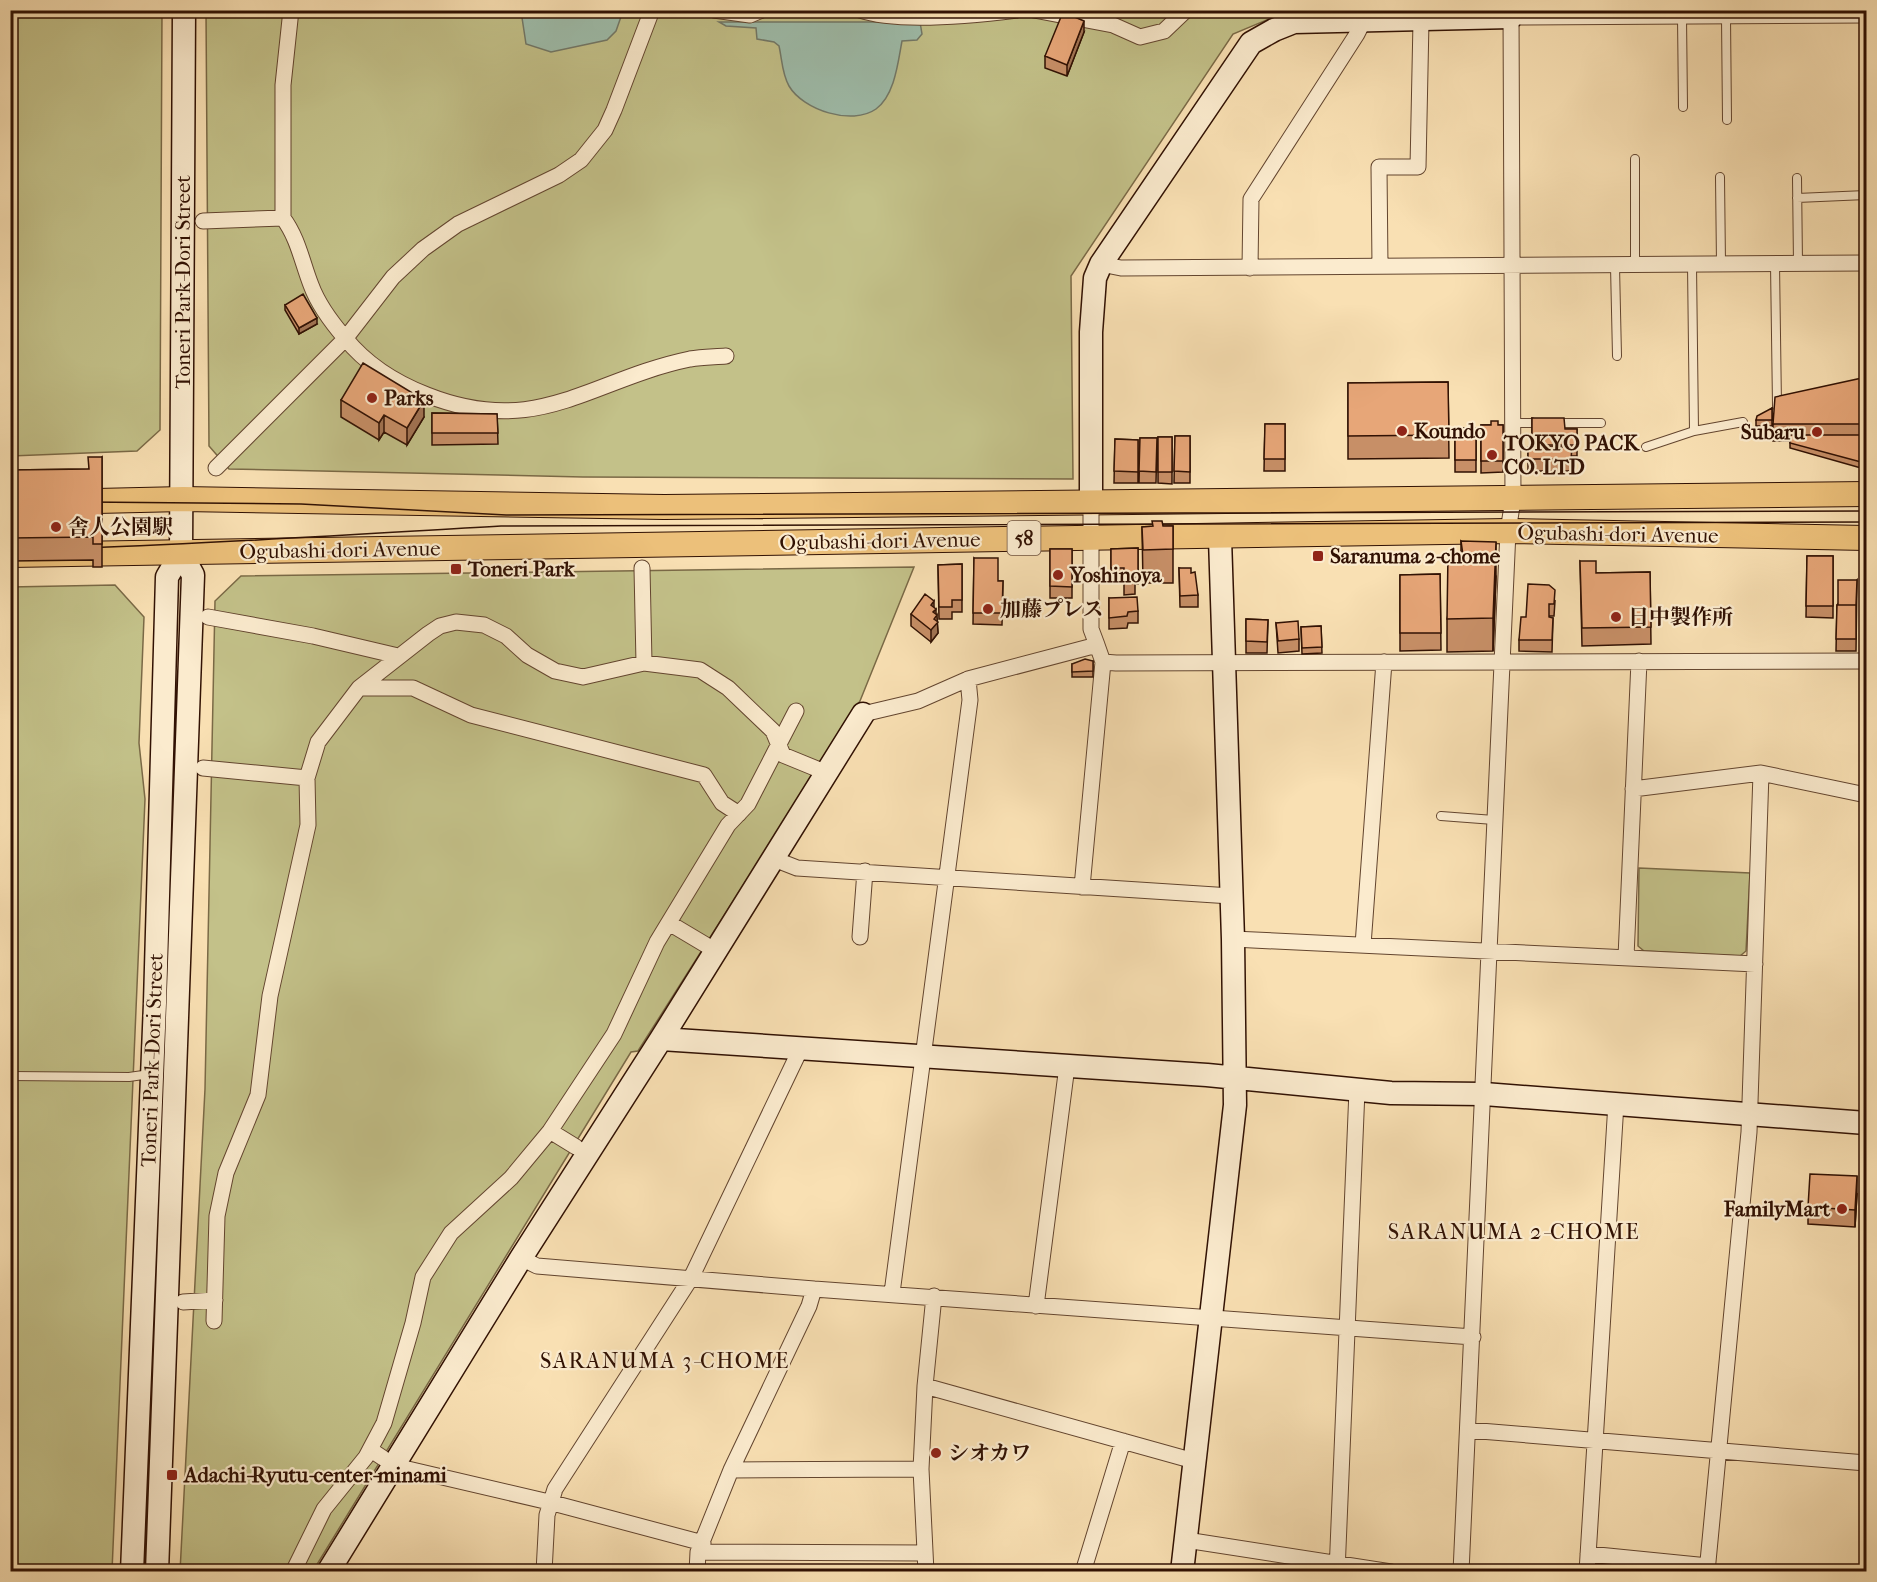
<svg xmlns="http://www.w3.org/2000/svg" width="1877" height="1582" viewBox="0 0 1877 1582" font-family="'IM FELL French Canon','Noto Serif JP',serif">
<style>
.green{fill:#c3c189;stroke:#7a6946;stroke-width:1.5}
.water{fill:#9ebdab;stroke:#727868;stroke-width:1.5}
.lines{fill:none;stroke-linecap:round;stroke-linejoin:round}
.lane-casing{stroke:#63452f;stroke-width:10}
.street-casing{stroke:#63452f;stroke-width:17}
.secondary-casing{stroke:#311103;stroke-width:25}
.primary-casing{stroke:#311103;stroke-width:26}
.lane{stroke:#fbebce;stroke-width:8}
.street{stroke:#fbebce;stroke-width:15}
.secondary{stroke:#fbebce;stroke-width:22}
.primary{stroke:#ecc07a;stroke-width:24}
.tram{stroke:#311103;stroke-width:1.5}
.wall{fill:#c78f67;stroke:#311103;stroke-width:1.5}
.shaded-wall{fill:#a27454;stroke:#311103;stroke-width:1.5}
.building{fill:#e7a678;stroke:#311103;stroke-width:1.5}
.poi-dot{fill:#8f2418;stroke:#fbebce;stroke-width:2}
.labels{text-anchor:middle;stroke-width:4.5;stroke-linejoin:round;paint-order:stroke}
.shield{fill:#fbebce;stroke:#6e5240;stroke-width:1.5}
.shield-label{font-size:20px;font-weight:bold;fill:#311103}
.street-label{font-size:21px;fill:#311103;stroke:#fbebce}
.poi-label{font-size:21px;font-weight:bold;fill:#311103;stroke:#fbebce;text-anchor:start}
.neighbourhood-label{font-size:22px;letter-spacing:1.5px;fill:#311103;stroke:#fbebce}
</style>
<rect width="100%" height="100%" fill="#f9e0b3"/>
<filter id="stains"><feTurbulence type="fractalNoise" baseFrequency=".00333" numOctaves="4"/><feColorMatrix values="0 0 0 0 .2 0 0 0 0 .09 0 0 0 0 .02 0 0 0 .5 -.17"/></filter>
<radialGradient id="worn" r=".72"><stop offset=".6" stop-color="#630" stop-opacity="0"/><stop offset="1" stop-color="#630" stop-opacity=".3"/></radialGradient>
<path class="green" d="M 10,11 L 162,11 L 160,430 L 137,451 L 11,456 Z
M 206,11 L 1288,11 L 1233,34 L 1071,276 L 1073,479 L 583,477 L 229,469 L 209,446 Z
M 914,567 L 860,701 L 638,1051 L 631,1052 L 313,1571 L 180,1572 L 205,1089 L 215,601 L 241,576 Z
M 115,585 L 144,617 L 139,743 L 145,799 L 112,1571 L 11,1571 L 10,587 Z
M 1639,868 L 1750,873 L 1746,951 L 1740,956 L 1644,951 L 1638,946 Z"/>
<path class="water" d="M 521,11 L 522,10 L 623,11 L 616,31 L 607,40 L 551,52 L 526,44 Z
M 719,22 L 920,22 L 922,34 L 917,40 L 902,41 C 898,62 895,95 876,109 C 852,126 803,110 789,86 C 782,74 782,59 779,46 L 774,42 L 757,39 L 756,28 L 726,26 Z"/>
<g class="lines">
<defs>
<path id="lane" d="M 1682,17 L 1683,107
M 1726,17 L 1727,120
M 1635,159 L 1635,265
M 1720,177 L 1721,264
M 1797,178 L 1798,263
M 1797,198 L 1866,195 L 1866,198
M 1775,264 L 1777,406
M 1692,265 L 1694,431
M 1615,266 L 1617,356
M 1513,423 L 1542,423
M 1554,423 L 1601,423
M 1646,447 L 1694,431 L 1743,422
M 1441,816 L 1494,820
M 10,1076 L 129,1077 L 150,1074"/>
<path id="street" d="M 714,10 L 750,15 L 762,10
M 860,10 C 897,23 977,15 1017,10
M 1034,10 L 1113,25 L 1140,37 L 1164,31 L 1186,10
M 1511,17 L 1866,15
M 283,218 L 283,85 L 291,10
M 203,221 L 283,218 C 298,238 302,262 311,285 C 318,304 332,323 345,338 C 366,364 396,383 427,395 C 538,439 589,380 690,359 C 702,357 714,357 726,356
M 1101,264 L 1121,268 L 1866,263
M 1380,266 L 1379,167 L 1418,167 L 1421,21
M 1250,268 L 1251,199 L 1357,34 L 1364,20
M 216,468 L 345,339 L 393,277 L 423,249 L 458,224 L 559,175 L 581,160 L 605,130 L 614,110 L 652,10
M 642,568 L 644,663
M 208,617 L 313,636 L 398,656
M 1097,645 L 1103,662 L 1116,663 L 1866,661
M 359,688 L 413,688 L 471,715 L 704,775 L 722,803 L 739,814
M 863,714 L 918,701 L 968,679 L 1097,645 L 1091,629 L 1091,503
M 203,768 L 307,778 L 318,742 L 359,688 L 428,634 L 440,626 L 456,622 L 484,625 L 506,636 L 527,655 L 555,671 L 583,677 L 644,663 L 700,670 L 728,688 L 773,731 L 783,755 L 827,773
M 1633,789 L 1761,773 L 1866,795
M 774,859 L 797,868 L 1231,896
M 1082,887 L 1103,662
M 669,923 L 716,951
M 860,937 L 865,871
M 1233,939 L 1755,964
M 1363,945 L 1384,662
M 1626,957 L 1639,661
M 550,1131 L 576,1147
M 521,1258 L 537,1266 L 814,1289
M 892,1293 L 970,700 L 968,679
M 183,1302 L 215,1300
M 1036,1306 L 1067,1066
M 214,1321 L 217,1216 L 226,1173 L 258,1095 L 270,996 L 308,825 L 307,778
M 925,1386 L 1194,1461
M 1468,1430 L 1866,1463
M 371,1450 L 383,1458
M 395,1466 L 549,1502 L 703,1543
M 731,1470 L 921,1469
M 1186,1540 L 1391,1572
M 698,1552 L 925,1553
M 1588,1554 L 1708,1566
M 293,1572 L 324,1509 L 366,1457 L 384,1423 L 413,1323 L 423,1277 L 451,1233 L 511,1178 L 550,1131 L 614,1034 L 657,942 L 728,825 L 748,804 L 796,711
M 544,1572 L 547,1515 L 555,1489 L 691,1278 L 800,1050
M 697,1572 L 698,1552 L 731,1470 L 809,1306 L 814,1289 L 1473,1337
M 926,1572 L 921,1469 L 925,1386 L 934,1296
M 1083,1572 L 1123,1441
M 1337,1572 L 1357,1090
M 1461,1572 L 1508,531 L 1513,500 L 1511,10
M 1587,1572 L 1616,1103
M 1707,1572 L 1749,1132 L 1761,773"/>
<path id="secondary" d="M 1091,503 L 1091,332 L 1095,278 L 1101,264 L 1251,43 L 1274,30 L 1294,22 L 1511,17
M 661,1039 L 1207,1075 L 1391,1093 L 1484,1094 L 1866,1123
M 132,1572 L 155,1003 L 167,577 L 181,553 L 184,10
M 157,1572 L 193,575 L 181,553
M 328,1572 L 521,1258 L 661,1039 L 863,714
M 1182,1572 L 1235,1105 L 1233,939 L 1220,538"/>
<path id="primary" d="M 10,503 L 183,499 L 664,507 L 1866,494
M 10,555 L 1508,531 L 1866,538"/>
</defs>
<use href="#lane" class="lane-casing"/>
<use href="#street" class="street-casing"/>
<use href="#secondary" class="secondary-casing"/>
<use href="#primary" class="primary-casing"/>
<use href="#lane" class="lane"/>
<use href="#street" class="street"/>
<use href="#secondary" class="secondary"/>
<use href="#primary" class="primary"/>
<path class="tram" d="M 85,502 L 301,504 L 506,515 L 1866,511
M 85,548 C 224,543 362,534 501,526 L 1866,522"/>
</g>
<path class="wall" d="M 1084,32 L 1067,76 L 1045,68 L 1045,56 Z
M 285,305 L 317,324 L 299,334 L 285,310 Z
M 1862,378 L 1861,468 L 1790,448 L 1790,441 L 1773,441 L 1773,424 Z
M 1448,382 L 1449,458 L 1348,459 L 1348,383 Z
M 341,400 L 424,417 L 407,445 L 384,432 L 379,440 L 341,417 Z
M 1772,408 L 1772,426 L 1756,426 L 1756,420 Z
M 432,413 L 497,414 L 498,444 L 432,445 Z
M 1532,418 L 1565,429 L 1577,429 L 1577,456 L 1571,456 L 1571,471 L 1528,471 L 1528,447 L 1532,447 Z
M 1265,424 L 1285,424 L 1285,471 L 1264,471 Z
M 1481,425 L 1503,425 L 1503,472 L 1481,473 Z
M 1455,428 L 1476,428 L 1476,472 L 1455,472 Z
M 1175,436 L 1190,436 L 1190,483 L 1174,483 Z
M 1158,437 L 1172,437 L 1172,484 L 1158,483 Z
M 1140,438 L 1157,438 L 1156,483 L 1139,483 Z
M 1115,439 L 1138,440 L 1138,483 L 1114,483 Z
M 102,457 L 102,567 L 93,567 L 93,560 L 10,561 L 10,470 L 88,469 Z
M 1173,526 L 1173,583 L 1143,583 L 1142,527 Z
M 1461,541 L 1496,576 L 1493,651 L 1447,652 L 1447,619 L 1461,555 Z
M 1138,548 L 1138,584 L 1135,584 L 1135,594 L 1124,595 L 1124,579 L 1111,579 L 1111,549 Z
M 1050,549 L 1072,549 L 1072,598 L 1050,598 Z
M 1807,556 L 1833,556 L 1833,618 L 1806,617 Z
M 974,558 L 998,581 L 1003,581 L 1002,625 L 973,624 Z
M 1580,561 L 1596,573 L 1650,572 L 1651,644 L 1582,646 Z
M 962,564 L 962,612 L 952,612 L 952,619 L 939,619 L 938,565 Z
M 1179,568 L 1191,573 L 1198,595 L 1198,607 L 1180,607 Z
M 1440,574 L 1441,650 L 1400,651 L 1400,575 Z
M 1857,580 L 1856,651 L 1836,651 L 1837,605 Z
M 1109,598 L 1138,611 L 1138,623 L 1128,623 L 1127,628 L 1109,629 Z
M 1555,601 L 1554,616 L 1549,616 L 1549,618 L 1553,618 L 1552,652 L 1519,651 L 1519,640 L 1526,617 Z
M 934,608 L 937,621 L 938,633 L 931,642 L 911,626 L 911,614 Z
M 1246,619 L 1268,620 L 1267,653 L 1246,653 Z
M 1276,623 L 1299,639 L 1299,651 L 1278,653 Z
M 1321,626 L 1322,653 L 1302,654 L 1301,627 Z
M 1093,661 L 1093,677 L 1072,677 L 1072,664 Z
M 1857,1194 L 1855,1227 L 1808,1224 L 1808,1207 Z"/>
<path class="shaded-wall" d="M 1084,21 L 1084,32 L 1067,76 L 1067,65 Z
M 317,318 L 317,324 L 299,334 L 299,328 Z
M 424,400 L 424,417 L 407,445 L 407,428 Z
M 384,415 L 384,432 L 379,440 L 379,423 Z
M 1496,542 L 1496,576 L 1493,651 L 1493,618 Z
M 934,601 L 934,611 L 936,609 L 936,617 L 937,615 L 938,633 L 931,642 L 931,605 Z
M 1857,1176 L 1857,1194 L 1855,1227 L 1855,1210 Z"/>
<path class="building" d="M 1063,12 L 1084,21 L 1067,65 L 1045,56 Z
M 303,294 L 317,318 L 299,328 L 285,305 Z
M 363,363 L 424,400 L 407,428 L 384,415 L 379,423 L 341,400 Z
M 1862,378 L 1862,424 L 1773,424 L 1775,397 Z
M 1448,382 L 1449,435 L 1348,436 L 1348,383 Z
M 1772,408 L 1772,420 L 1756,420 L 1757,416 Z
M 432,413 L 497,414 L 498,433 L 432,433 Z
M 1532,418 L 1564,418 L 1565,429 L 1577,429 L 1577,445 L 1532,445 Z
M 1491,421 L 1498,421 L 1498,425 L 1503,425 L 1503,461 L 1481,461 L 1481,425 L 1491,425 Z
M 1265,424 L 1285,424 L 1285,459 L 1264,459 Z
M 1455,428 L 1476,428 L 1476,460 L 1455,460 Z
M 1790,435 L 1862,435 L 1861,462 L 1790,443 Z
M 1175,436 L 1190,436 L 1190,472 L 1174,471 Z
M 1158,437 L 1172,437 L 1172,472 L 1158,472 Z
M 1140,438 L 1157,438 L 1156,472 L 1139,471 Z
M 1115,439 L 1138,440 L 1138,472 L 1114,471 Z
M 1528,447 L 1572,447 L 1571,459 L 1528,459 Z
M 88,457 L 102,457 L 102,544 L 93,544 L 93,537 L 10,538 L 10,470 L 89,469 Z
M 1152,521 L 1162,521 L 1163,526 L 1173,526 L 1173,549 L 1143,550 L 1142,527 L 1153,526 Z
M 1461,541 L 1496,542 L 1493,618 L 1447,619 L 1448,555 L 1463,555 Z
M 1138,548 L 1138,572 L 1135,573 L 1135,583 L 1124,583 L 1124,568 L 1111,568 L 1111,549 Z
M 1050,549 L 1072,549 L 1072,587 L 1050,586 Z
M 1807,556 L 1833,556 L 1833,606 L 1806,606 Z
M 974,558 L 998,558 L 998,581 L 1003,581 L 1002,613 L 973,613 Z
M 1580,561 L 1596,561 L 1596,573 L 1650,572 L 1651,627 L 1582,628 Z
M 962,564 L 962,600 L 952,600 L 952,607 L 939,607 L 938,565 Z
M 1179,568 L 1191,568 L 1191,573 L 1195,572 L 1198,595 L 1180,596 Z
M 1440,574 L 1441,633 L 1400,633 L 1400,575 Z
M 1838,580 L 1857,580 L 1856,605 L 1838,605 Z
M 1528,584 L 1549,585 L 1555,590 L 1554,604 L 1549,604 L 1549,617 L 1553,618 L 1552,640 L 1519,640 L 1521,617 L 1526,617 Z
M 925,594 L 934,601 L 931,605 L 936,609 L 933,612 L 937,615 L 934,619 L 938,622 L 931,630 L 911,614 Z
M 1137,597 L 1138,611 L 1128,612 L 1127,616 L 1109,618 L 1109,598 Z
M 1837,605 L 1856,605 L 1856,639 L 1836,639 Z
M 1246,619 L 1268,620 L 1267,642 L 1246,641 Z
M 1298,621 L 1299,639 L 1278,641 L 1276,623 Z
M 1321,626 L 1322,647 L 1302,648 L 1301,627 Z
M 1085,659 L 1093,661 L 1093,671 L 1072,672 L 1072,664 Z
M 1810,1174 L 1857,1176 L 1855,1210 L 1808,1207 Z"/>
<g class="poi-dot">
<circle cx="372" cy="398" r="6"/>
<circle cx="1402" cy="431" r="6"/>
<circle cx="1817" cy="432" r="6"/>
<circle cx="1492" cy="455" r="6"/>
<circle cx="56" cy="527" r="6"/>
<rect x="1312" y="550" width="12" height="12" rx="3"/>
<rect x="450" y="563" width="12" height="12" rx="3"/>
<circle cx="1058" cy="575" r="6"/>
<circle cx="988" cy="609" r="6"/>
<circle cx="1616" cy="617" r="6"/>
<circle cx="1842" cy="1209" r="6"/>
<circle cx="936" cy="1453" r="6"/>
<rect x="166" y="1469" width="12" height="12" rx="3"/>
</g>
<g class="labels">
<rect class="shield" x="1007.5" y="521" width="33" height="34" rx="4.5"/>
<g class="shield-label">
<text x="1024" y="545">58</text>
</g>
<g class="street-label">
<text transform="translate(183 282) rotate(-90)" y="7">Toneri Park-Dori Street</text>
<text transform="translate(1618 534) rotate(1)" y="7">Ogubashi-dori Avenue</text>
<text transform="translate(880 541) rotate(-1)" y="7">Ogubashi-dori Avenue</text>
<text transform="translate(340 550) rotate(-1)" y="7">Ogubashi-dori Avenue</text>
<text transform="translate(152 1060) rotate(-88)" y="7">Toneri Park-Dori Street</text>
</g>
<g class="poi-label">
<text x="384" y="405">Parks</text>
<text x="1414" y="438">Koundo</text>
<text x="1805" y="439" text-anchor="end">Subaru</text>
<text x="1504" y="450">TOKYO PACK<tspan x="1504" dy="24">CO. LTD</tspan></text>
<text x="68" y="534">舎人公園駅</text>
<text x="1330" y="563">Saranuma 2-chome</text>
<text x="468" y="576">Toneri Park</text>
<text x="1070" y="582">Yoshinoya</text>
<text x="1000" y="616">加藤プレス</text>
<text x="1628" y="624">日中製作所</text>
<text x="1830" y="1216" text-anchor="end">FamilyMart</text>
<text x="948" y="1460">シオカワ</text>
<text x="184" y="1482">Adachi-Ryutu-center-minami</text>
</g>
<g class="neighbourhood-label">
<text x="1514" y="1239">SARANUMA 2-CHOME</text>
<text x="665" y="1368">SARANUMA 3-CHOME</text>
</g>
</g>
<rect width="1877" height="1582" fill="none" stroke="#f9e0b3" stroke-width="36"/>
<rect x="12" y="12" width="1853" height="1558" fill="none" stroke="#311103" stroke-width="3"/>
<rect x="18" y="18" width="1841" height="1546" fill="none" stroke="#311103" stroke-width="1.5"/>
<rect width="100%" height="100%" filter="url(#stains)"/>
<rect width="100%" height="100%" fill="url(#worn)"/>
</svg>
